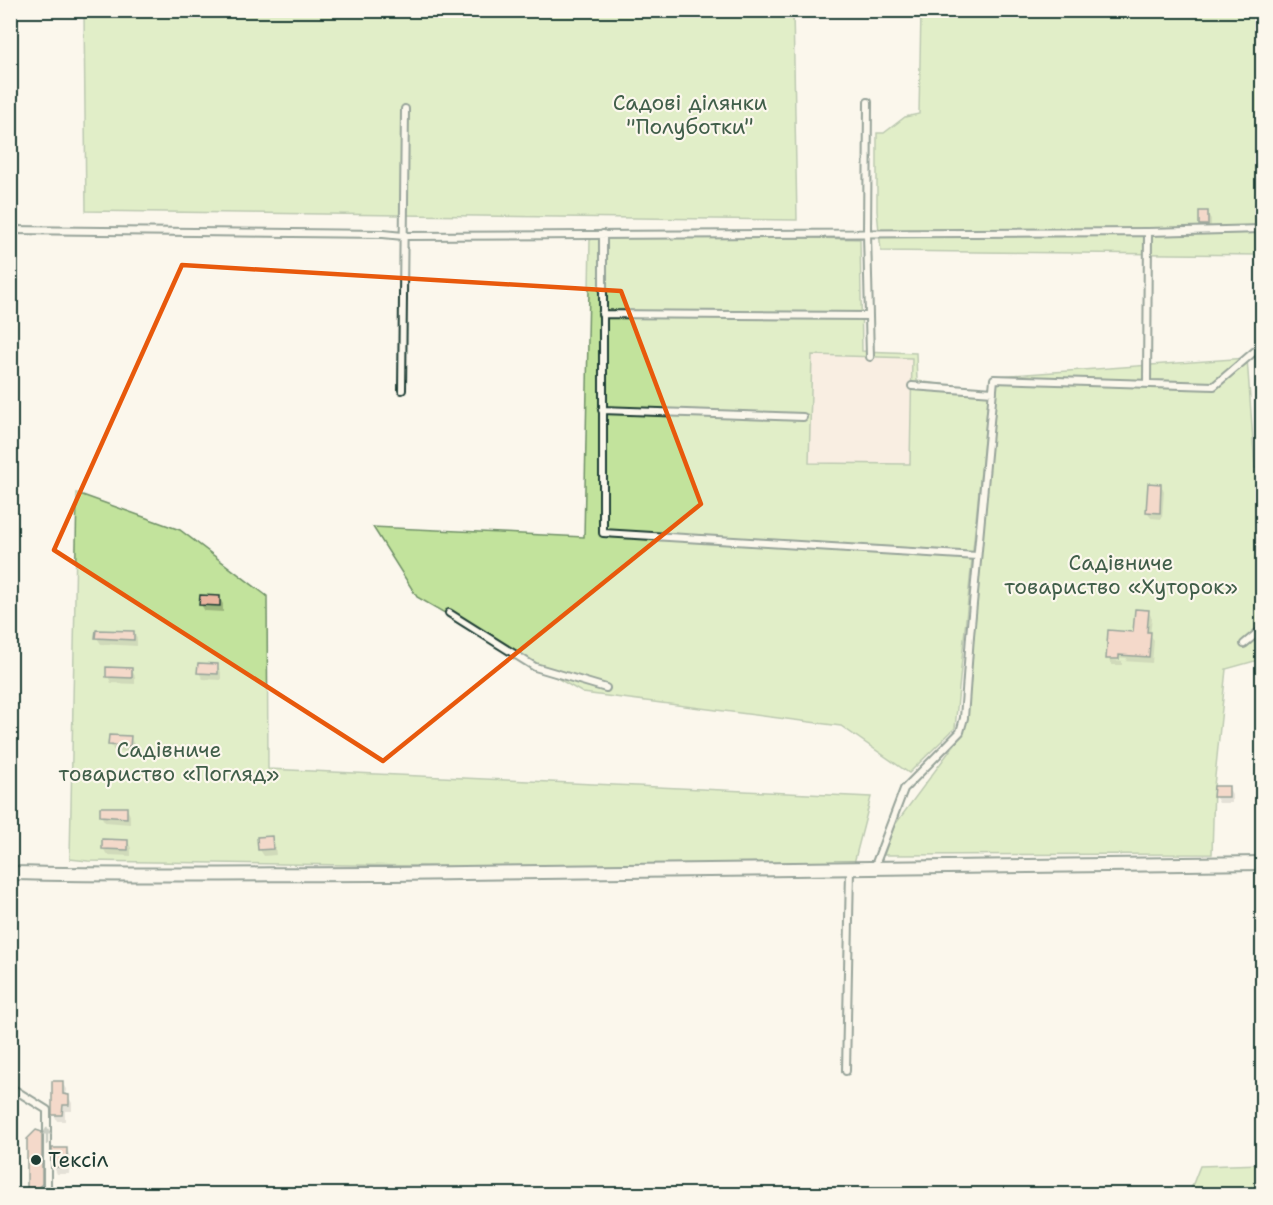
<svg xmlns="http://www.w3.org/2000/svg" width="1273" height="1205" viewBox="0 0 1273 1205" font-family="'Shantell Sans',sans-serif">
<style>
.built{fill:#f6e3d5}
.green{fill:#c2e39c;stroke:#709068;stroke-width:1.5;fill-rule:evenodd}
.shadow{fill:#0003;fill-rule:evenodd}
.building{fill:#eab49f;stroke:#1f3d34;stroke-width:1.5}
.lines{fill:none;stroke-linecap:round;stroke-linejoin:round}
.lane-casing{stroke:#1f3d34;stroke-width:10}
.street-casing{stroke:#1f3d34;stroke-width:16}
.lane{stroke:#fbf7ec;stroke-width:6}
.street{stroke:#fbf7ec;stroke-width:12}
.oneway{fill:#8d9a90}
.marked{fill:none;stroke:#e8590c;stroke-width:4.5;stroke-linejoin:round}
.poi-dot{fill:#1f3d34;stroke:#fbf7ec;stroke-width:2}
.labels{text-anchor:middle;stroke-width:4.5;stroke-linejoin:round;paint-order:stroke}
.park-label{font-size:21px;fill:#405e49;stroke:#fbf7ec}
.poi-label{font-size:21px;fill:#1f3d34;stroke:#fbf7ec;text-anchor:start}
</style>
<rect width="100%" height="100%" fill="#fbf7ec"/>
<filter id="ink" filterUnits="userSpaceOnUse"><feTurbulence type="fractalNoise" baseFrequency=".0167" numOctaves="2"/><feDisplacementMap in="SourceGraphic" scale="12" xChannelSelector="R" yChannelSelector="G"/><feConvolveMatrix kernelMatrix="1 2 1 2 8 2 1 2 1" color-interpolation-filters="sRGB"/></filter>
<g filter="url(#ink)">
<path class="built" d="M 811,355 L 912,358 L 910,465 L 809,463 Z"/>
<path class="green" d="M 84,11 L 793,11 L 797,220 L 86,211 Z
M 921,11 L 1262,11 L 1262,255 L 881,251 L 877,211 L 877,133 L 884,133 L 905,117 L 919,114 Z
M 606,234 L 860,239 L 862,351 L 916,353 L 917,381 L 989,391 L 955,728 L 909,773 L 841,726 L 583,693 L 417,597 L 373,527 L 584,537 L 590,240 ZM 812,355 L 912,358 L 910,464 L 809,463 Z
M 1247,358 L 1255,468 L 1262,468 L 1262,659 L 1226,669 L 1214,786 L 1212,854 L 884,855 L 894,826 L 963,733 L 968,703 L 997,376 Z
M 77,493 L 180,530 L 267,596 L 268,769 L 871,797 L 853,867 L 676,870 L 88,861 L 70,859 Z
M 1262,1164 L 1262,1194 L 1189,1194 L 1200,1166 Z"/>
<path class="shadow" d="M 1207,213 L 1211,219 L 1211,231 L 1204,231 L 1200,225 Z
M 1161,485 L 1164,492 L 1162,519 L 1151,518 L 1147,511 Z
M 219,597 L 223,604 L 223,612 L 205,611 L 201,605 Z
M 1148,611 L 1152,618 L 1150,635 L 1154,640 L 1152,663 L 1122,661 L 1122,665 L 1112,665 L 1108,658 L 1135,634 ZM 1110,657 L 1127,658 L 1126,661 L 1110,660 Z
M 134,632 L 137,639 L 137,646 L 101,644 L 97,638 Z
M 217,665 L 221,672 L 221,680 L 203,679 L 199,673 Z
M 131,669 L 135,676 L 135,684 L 111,683 L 108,676 Z
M 130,737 L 134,744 L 133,752 L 114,751 L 110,744 Z
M 1228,787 L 1232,794 L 1232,803 L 1219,803 L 1215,796 Z
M 127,809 L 130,815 L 130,824 L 105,822 L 101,816 Z
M 271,837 L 275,844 L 276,855 L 264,856 L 260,850 L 259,838 Z
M 127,841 L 131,848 L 131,856 L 107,855 L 103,848 Z
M 62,1083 L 66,1089 L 66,1096 L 68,1096 L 72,1103 L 72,1111 L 65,1111 L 65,1121 L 57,1121 L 54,1114 Z
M 41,1133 L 42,1136 L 42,1188 L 37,1193 L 28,1187 Z
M 54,1149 L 66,1149 L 70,1156 L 69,1174 L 57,1174 L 54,1167 Z"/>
<path class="building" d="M 1199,211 L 1208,211 L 1208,225 L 1199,225 Z
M 1148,483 L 1161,484 L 1160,513 L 1146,512 Z
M 200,595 L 220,596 L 220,606 L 199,605 Z
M 1135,609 L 1149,610 L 1147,632 L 1151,632 L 1149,657 L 1119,655 L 1119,659 L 1106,659 L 1108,630 L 1133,632 Z
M 96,630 L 134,631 L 134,640 L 95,638 Z
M 198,663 L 218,664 L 218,674 L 197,673 Z
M 106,667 L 132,668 L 132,678 L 106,677 Z
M 109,735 L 131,736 L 130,746 L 108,745 Z
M 1214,786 L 1229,786 L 1229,797 L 1213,797 Z
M 100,807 L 127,807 L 127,818 L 100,816 Z
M 272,836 L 273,849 L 258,850 L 257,837 Z
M 102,839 L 128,840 L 128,850 L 102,849 Z
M 52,1081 L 63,1081 L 63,1094 L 69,1095 L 69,1105 L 63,1105 L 62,1115 L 52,1115 Z
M 36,1130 L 42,1132 L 42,1184 L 35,1191 L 27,1187 L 27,1139 Z
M 52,1148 L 67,1148 L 67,1167 L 52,1167 Z"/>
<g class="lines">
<defs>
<path id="lane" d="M 868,102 L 867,234 L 870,357
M 10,230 L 383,234 L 403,236 L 1148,232 L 1262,229
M 603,234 L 603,533 L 977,556
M 602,314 L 869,316
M 1147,384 L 1148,232
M 912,386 L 993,392
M 402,390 L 405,109
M 602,410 L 803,417
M 449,613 L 535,667 L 606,688
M 1244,644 L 1262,629
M 874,868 L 904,789 L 960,732 L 964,718 L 970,636 L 994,379 L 1214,386 L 1255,351 L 1262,351
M 846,1071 L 850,870
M 10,1087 L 47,1110 L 47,1194"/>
<path id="street" d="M 10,873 C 132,876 254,874 375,874 C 671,873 967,867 1262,863"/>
</defs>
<use href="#lane" class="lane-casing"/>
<use href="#street" class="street-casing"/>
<use href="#lane" class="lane"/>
<use href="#street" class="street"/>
</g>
<defs><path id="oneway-solid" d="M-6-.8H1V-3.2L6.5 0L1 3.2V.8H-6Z" transform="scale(1.5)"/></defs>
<use class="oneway" href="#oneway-solid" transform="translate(47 1136) rotate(-90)"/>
</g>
<path d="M0 0H1273V1205H0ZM 182,265 L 621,291 L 701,504 L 383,761 L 54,550 Z" fill="#fbf7ec" fill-opacity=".55" fill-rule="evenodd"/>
<path class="marked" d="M 182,265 L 621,291 L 701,504 L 383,761 L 54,550 Z"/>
<circle class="poi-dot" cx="36" cy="1160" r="6"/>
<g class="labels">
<g class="park-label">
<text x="690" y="110">Садові ділянки<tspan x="690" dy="24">"Полуботки"</tspan></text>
<text x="1121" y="570">Садівниче<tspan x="1121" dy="24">товариство «Хуторок»</tspan></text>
<text x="169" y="757">Садівниче<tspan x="169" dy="24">товариство «Погляд»</tspan></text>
</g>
<g class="poi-label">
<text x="48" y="1167">Тексіл</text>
</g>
</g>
<rect width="1273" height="1205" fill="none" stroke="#fbf7ec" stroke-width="36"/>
<rect x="18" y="18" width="1237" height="1169" fill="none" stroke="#1f3d34" stroke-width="2" filter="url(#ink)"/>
</svg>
